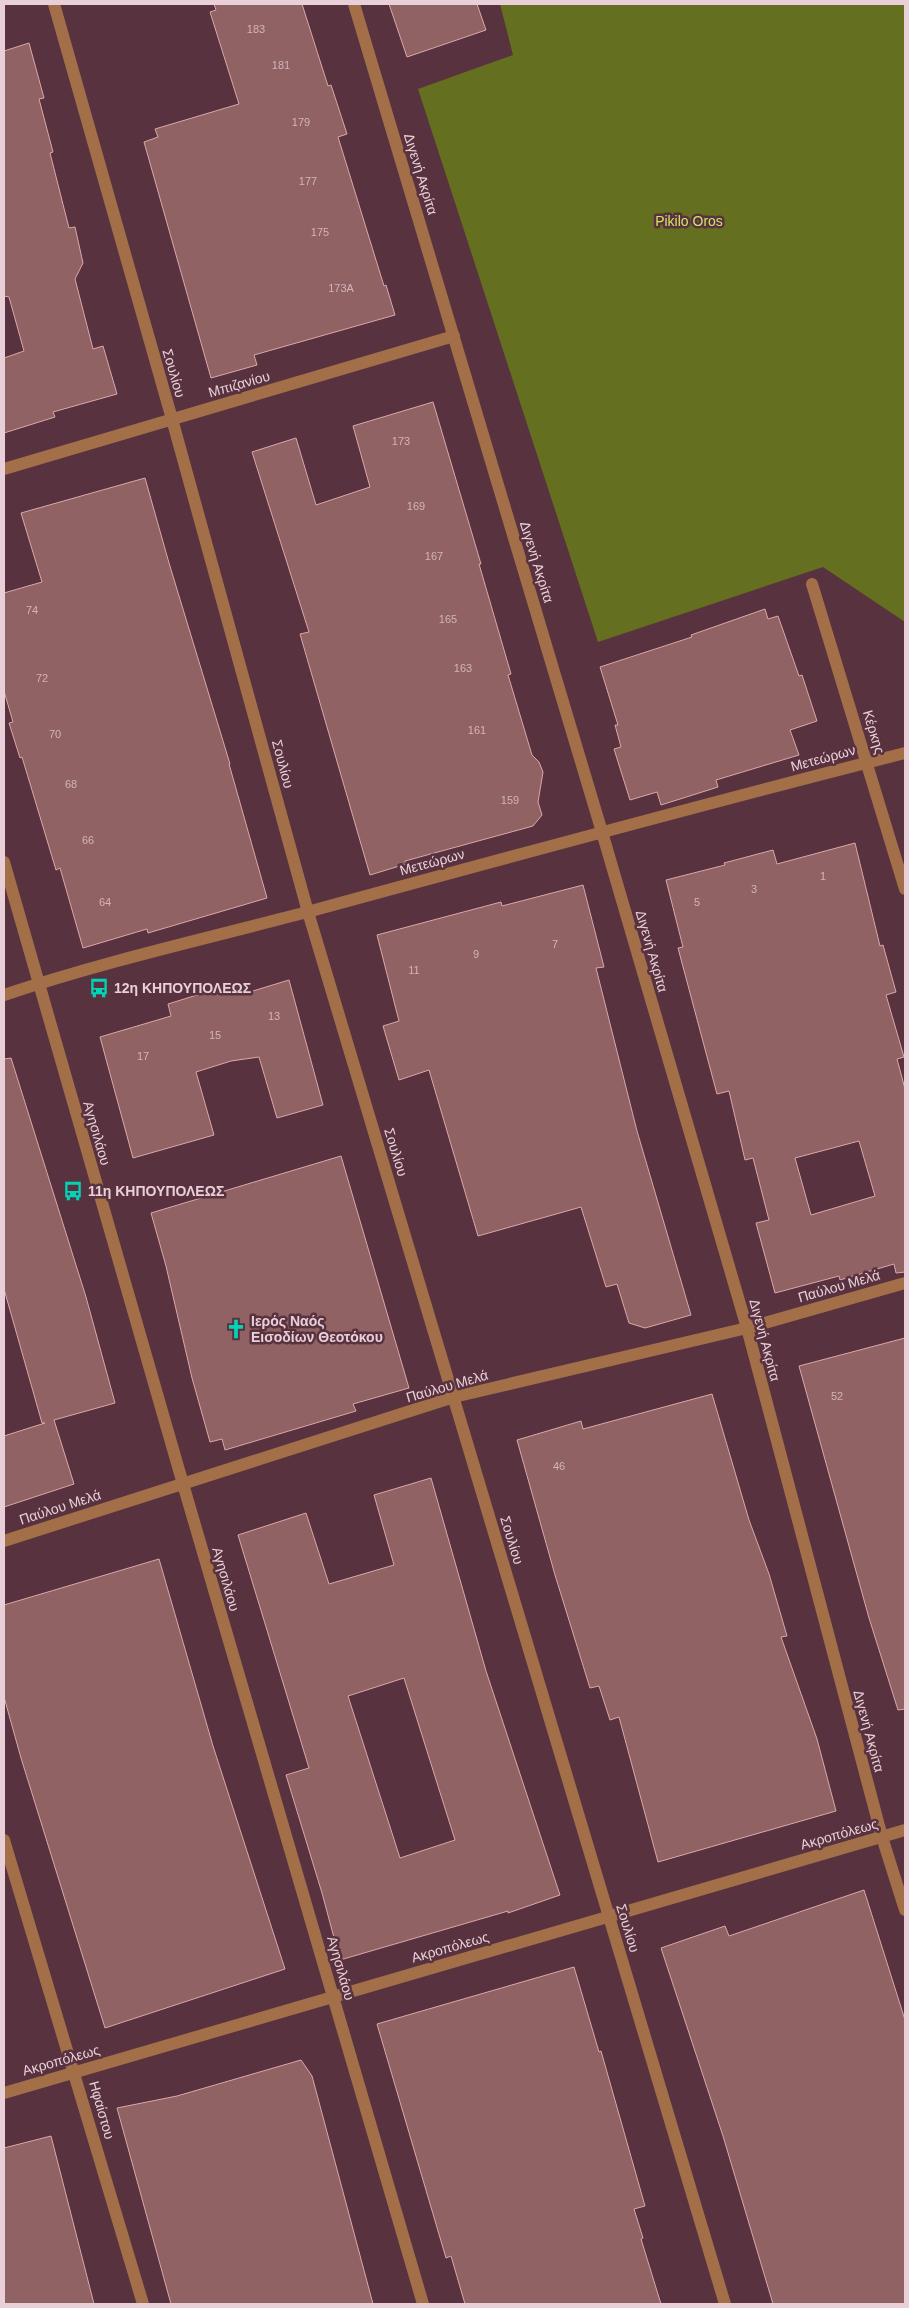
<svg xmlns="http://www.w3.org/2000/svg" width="909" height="2308" viewBox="0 0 909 2308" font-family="Helvetica,sans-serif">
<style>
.green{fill:#646f20}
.building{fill:#906263;stroke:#dba8a9;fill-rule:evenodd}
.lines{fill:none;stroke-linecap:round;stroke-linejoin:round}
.minor{stroke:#a26f48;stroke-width:12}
.labels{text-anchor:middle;stroke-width:5;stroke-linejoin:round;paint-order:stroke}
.number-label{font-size:11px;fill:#d3b4bb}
.street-label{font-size:14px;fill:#e9d0d8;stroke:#593240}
.park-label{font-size:14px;fill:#cfe561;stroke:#593240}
.poi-label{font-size:14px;font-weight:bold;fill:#e9d0d8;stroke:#593240;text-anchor:start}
</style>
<rect width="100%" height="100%" fill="#593240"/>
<path class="green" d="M 500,4 L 905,4 L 905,622 L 823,567 L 598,642 L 418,89 L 513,55 Z"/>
<path class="building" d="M 214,4 L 302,4 L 328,86 L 331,85 L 347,134 L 338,137 L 384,286 L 386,285 L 395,315 L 254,355 L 257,365 L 211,378 L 144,142 L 158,137 L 155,129 L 239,104 L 210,12 L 216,10 Z
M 389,4 L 477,4 L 486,30 L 407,57 Z
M 29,43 L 44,98 L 39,99 L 53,152 L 50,153 L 69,228 L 75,227 L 83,263 L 75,279 L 93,349 L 103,346 L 117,394 L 53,412 L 55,417 L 4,433 L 4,358 L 24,351 L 9,297 L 4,296 L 4,51 Z
M 433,402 L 481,564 L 479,564 L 511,674 L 508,675 L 532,755 L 539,762 L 543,772 L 538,802 L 542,815 L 533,826 L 405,861 L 406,864 L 370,875 L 300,634 L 309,632 L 252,452 L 296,438 L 316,505 L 370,487 L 353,426 Z
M 145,478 L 169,563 L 230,764 L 229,764 L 267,898 L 148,933 L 147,929 L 83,948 L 60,868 L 56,870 L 22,757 L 20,758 L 9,723 L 13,722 L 4,691 L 4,593 L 42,582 L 21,513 Z
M 765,609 L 768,619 L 778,616 L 799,676 L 802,675 L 817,721 L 790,730 L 799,755 L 716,780 L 718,787 L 661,805 L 657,792 L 630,800 L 614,749 L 621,747 L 615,725 L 618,725 L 600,667 L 692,637 L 691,635 Z
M 855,843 L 880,946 L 883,945 L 896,992 L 886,995 L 904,1057 L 897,1059 L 905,1089 L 905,1272 L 896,1273 L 894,1264 L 840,1280 L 839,1276 L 775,1293 L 756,1223 L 769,1220 L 753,1158 L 745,1160 L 729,1091 L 717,1094 L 678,948 L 683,947 L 666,880 L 725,865 L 724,863 L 773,850 L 777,864 ZM 859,1141 L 875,1196 L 811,1215 L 795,1158 Z
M 583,885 L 604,967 L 596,968 L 637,1131 L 691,1315 L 645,1328 L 629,1323 L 617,1284 L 606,1287 L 581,1207 L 478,1236 L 429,1070 L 399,1080 L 383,1026 L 399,1021 L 377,935 L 501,902 L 502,906 Z
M 289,980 L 323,1105 L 277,1118 L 259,1057 L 231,1061 L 196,1072 L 214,1135 L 133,1158 L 100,1037 L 171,1016 L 168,1004 L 239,982 L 243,994 Z
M 11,1058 L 86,1297 L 115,1403 L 54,1420 L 74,1484 L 4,1507 L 4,1436 L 45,1423 L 42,1423 L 4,1289 L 4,1059 Z
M 341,1156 L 409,1388 L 353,1404 L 356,1411 L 225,1450 L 222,1439 L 210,1442 L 192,1378 L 166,1266 L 151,1213 Z
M 905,1338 L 905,1709 L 898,1710 L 869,1618 L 799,1366 Z
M 712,1394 L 749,1520 L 769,1574 L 787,1636 L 781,1637 L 817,1739 L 836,1811 L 658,1862 L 619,1717 L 610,1720 L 599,1686 L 590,1688 L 555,1575 L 517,1440 L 581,1421 L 583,1429 Z
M 431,1478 L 486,1671 L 560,1895 L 508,1913 L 508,1911 L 340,1960 L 322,1893 L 286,1775 L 309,1768 L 238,1535 L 306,1513 L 329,1584 L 394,1565 L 374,1495 ZM 404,1678 L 455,1840 L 400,1858 L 348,1696 Z
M 159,1559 L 213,1746 L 285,1969 L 105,2028 L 21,1758 L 4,1697 L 4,1605 Z
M 864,1890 L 905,2020 L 905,2304 L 773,2304 L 723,2136 L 661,1948 L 725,1926 L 729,1936 Z
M 574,1967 L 599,2052 L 601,2051 L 645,2206 L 634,2209 L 643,2238 L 641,2239 L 661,2304 L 465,2304 L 451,2256 L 446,2258 L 377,2024 Z
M 301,2060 L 312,2076 L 373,2304 L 171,2304 L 117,2108 L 177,2096 Z
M 51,2136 L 94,2304 L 4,2304 L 4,2148 Z"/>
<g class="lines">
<path class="minor" d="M 54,4 L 172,419 L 308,912 L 725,2304
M 354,4 L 602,832 L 747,1328 L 882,1837 L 905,1910
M 4,469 L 454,336
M 812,584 L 905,889
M 4,862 L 183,1484 L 423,2304
M 4,995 C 105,961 209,938 311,911 C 509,857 707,803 905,753
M 4,1541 L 454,1397 L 747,1328 L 905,1283
M 4,1840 L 143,2304
M 4,2093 L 905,1830"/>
</g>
<defs>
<symbol id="bus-bare" viewBox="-9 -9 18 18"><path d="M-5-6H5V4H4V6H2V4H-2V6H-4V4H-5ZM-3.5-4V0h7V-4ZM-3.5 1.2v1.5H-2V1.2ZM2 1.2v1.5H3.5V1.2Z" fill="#01d5b6" stroke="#593240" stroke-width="2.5" paint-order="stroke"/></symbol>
<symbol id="church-bare" viewBox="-9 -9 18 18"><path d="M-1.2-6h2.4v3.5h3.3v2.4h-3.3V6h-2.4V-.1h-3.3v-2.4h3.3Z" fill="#01d5b6" stroke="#593240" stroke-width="2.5" paint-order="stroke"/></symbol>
</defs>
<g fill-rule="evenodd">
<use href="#bus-bare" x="85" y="974" width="28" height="28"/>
<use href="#bus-bare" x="59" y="1177" width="28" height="28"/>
<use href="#church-bare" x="222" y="1315" width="28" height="28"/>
</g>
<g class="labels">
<g class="number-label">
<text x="256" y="33">183</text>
<text x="281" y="69">181</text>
<text x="301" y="126">179</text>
<text x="308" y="185">177</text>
<text x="320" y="236">175</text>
<text x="341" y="292">173Α</text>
<text x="401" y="445">173</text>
<text x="416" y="510">169</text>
<text x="434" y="560">167</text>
<text x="32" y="614">74</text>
<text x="448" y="623">165</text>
<text x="463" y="672">163</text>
<text x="42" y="682">72</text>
<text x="477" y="734">161</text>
<text x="55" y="738">70</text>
<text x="71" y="788">68</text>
<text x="510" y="804">159</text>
<text x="88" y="844">66</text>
<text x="823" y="880">1</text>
<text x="754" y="893">3</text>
<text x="105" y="906">64</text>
<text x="697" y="906">5</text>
<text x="555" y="948">7</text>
<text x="476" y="958">9</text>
<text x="414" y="974">11</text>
<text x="274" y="1020">13</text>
<text x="215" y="1039">15</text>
<text x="143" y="1060">17</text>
<text x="837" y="1400">52</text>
<text x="559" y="1470">46</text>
</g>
<g class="street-label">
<text transform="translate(421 174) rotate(73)" y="5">Διγενή Ακρίτα</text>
<text transform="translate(174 373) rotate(74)" y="5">Σουλίου</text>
<text transform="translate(239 384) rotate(-16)" y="5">Μπιζανίου</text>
<text transform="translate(537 562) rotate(73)" y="5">Διγενή Ακρίτα</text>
<text transform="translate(874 732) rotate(73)" y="5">Κέρκης</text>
<text transform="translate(823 758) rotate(-15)" y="5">Μετεώρων</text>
<text transform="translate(283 764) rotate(75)" y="5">Σουλίου</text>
<text transform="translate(432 862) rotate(-15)" y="5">Μετεώρων</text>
<text transform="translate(652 951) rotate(74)" y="5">Διγενή Ακρίτα</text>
<text transform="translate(97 1133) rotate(74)" y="5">Αγησιλάου</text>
<text transform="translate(396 1152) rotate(73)" y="5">Σουλίου</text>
<text transform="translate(839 1286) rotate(-16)" y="5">Παύλου Μελά</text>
<text transform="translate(765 1340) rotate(75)" y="5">Διγενή Ακρίτα</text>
<text transform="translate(447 1386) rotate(-16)" y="5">Παύλου Μελά</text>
<text transform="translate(60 1507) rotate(-18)" y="5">Παύλου Μελά</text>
<text transform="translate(512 1540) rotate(73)" y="5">Σουλίου</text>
<text transform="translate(226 1579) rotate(74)" y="5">Αγησιλάου</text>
<text transform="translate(869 1731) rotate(75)" y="5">Διγενή Ακρίτα</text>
<text transform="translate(839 1834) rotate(-16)" y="5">Ακροπόλεως</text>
<text transform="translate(628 1928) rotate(73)" y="5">Σουλίου</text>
<text transform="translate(450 1947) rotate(-16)" y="5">Ακροπόλεως</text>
<text transform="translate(341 1968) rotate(74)" y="5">Αγησιλάου</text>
<text transform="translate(61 2060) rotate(-16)" y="5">Ακροπόλεως</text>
<text transform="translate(102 2110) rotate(74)" y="5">Ηφαίστου</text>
</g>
<g class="park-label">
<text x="689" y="226">Pikilo Oros</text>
</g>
<g class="poi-label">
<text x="114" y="993">12η ΚΗΠΟΥΠΟΛΕΩΣ</text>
<text x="88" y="1196">11η ΚΗΠΟΥΠΟΛΕΩΣ</text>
<text x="251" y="1326">Ιερός Ναός<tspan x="251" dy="16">Εισοδίων Θεοτόκου</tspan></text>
</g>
</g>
<rect width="909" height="2308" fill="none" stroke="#e9d0d8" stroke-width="10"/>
</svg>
